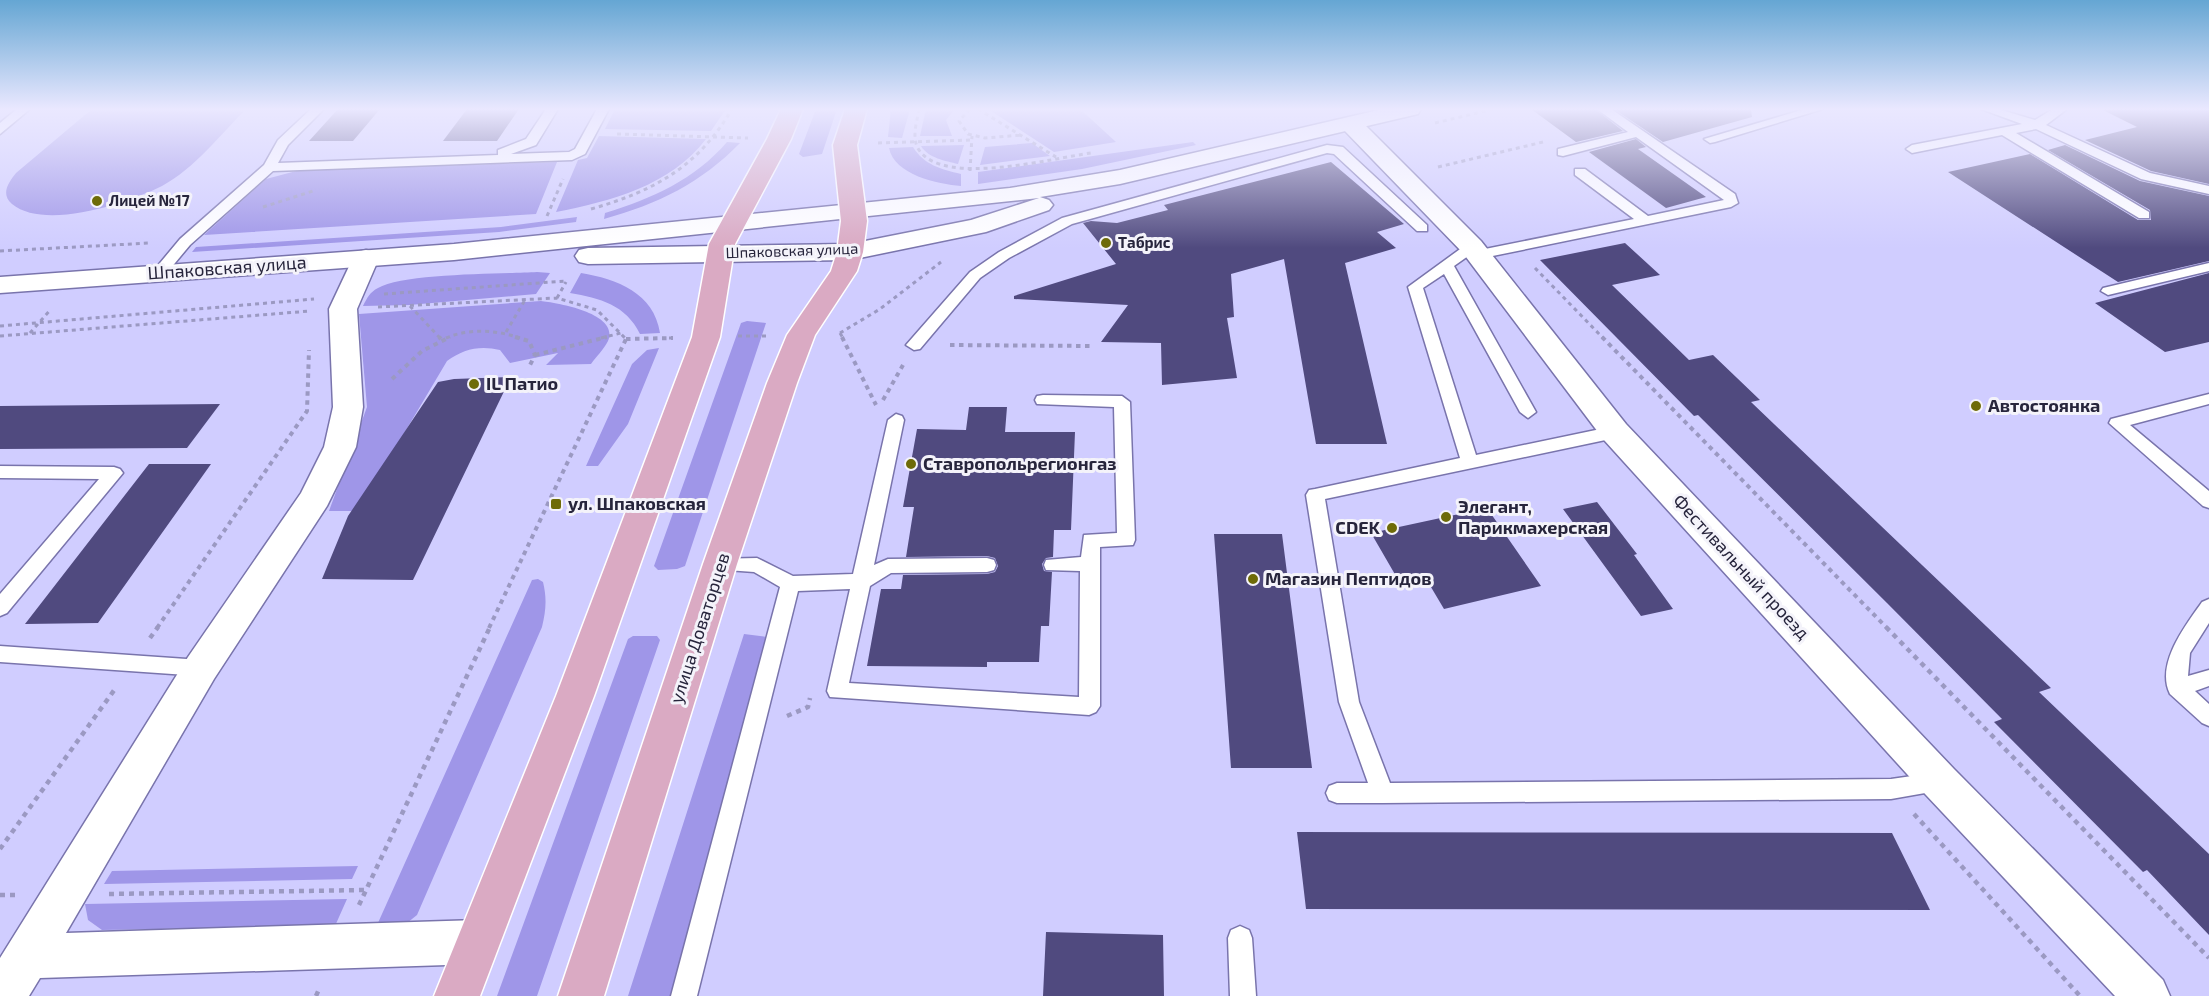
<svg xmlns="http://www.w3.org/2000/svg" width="2209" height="996" viewBox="0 0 2209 996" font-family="'Exo 2',sans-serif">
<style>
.green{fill:#9f96e8}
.building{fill:#504a7f}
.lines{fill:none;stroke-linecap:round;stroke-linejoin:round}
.service-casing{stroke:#7974ac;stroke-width:3}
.minor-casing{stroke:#7974ac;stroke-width:3}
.secondary-casing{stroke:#7974ac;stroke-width:3}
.primary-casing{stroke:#fff;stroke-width:3}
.path-far2{stroke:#9b99c2;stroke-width:3;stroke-dasharray:4 4;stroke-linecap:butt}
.path-far1{stroke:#9b99c2;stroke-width:4;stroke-dasharray:4.5 4.5;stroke-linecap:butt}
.path{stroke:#9b99c2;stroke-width:4.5;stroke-dasharray:5 5;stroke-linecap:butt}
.service{fill:#fff;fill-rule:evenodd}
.minor{fill:#fff;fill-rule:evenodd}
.secondary{fill:#fff;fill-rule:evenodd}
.primary{fill:#daaac3;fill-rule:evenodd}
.poi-dot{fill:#6e6b08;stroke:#f4f3fa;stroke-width:2}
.labels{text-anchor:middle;stroke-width:6;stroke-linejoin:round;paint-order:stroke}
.far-poi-label{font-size:15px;font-weight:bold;fill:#27253c;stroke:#f4f3fa;text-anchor:start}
.far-street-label{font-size:15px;fill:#27253c;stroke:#f4f3fa}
.street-label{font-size:18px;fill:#27253c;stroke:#f4f3fa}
.poi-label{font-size:18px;font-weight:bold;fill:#27253c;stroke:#f4f3fa;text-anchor:start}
</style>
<rect width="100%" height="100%" fill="#d0cdff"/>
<path class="green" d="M 92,109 L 246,109 C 221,134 194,169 162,186 C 128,203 45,231 12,204 C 0,194 9,182 16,173 Z
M 615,109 L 726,109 L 711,131 L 605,129 Z
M 816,109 L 837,109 L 822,154 L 803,157 L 799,154 Z
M 891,109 L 910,109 L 902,138 L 888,137 Z
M 926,109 L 955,109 L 946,120 L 952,136 L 920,136 Z
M 988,109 L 1080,109 L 1116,142 L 1054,152 Z
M 599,136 L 706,139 C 670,186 611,201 556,212 L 578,160 L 587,158 Z
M 727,142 L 740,143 C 701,183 658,204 604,219 L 605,213 C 653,198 694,180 727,142 Z
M 1193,142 L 1196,145 L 1082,169 L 978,184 L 978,172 Z
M 1032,143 L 1050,156 L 980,165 L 985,147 Z
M 964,145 L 958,164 C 946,161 928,158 921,146 Z
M 913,147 C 924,165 941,169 961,174 L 961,186 C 938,184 894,175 889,148 Z
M 557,162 L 536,214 L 204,235 L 266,179 L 300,170 Z
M 577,217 L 576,222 L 499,232 L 192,252 L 196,247 L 501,227 Z
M 537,272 L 550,273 L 536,294 L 409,305 L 363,306 C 367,298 370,292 378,288 C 403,273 503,274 537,272 Z
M 581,273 C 617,279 654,293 660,333 L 640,334 C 626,305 600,298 570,293 Z
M 541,301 C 557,303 620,313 608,341 C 604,349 596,357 591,364 L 546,365 L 558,353 L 510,363 L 500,350 C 480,345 463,349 447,361 L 358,511 L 329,511 L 367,407 L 359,314 Z
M 747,321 L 766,323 L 685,566 L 677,569 L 658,570 L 654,566 L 741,323 Z
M 659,348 L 628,424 L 598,466 L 586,466 L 632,364 L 647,350 Z
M 538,579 L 543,582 C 547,598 546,611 542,627 L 417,915 L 407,923 L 373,934 L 532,580 Z
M 744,634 L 767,637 L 670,996 L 628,996 Z
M 633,636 L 657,636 L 660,640 L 537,996 L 497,996 L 628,639 Z
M 358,866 L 352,879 L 104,884 L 112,871 Z
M 347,899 L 335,926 L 102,930 L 88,920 L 85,904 Z"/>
<path class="building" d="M 338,109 L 380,109 L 353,141 L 309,141 Z
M 467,109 L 519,109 L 497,141 L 443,141 Z
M 1531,109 L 1595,109 L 1623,131 L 1576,142 Z
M 1614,109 L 1751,109 L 1752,117 L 1663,142 Z
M 2101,109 L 2209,109 L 2209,184 L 2151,171 L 2085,140 L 2137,127 Z
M 1636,139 L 1646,147 L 1638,149 L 1706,197 L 1666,208 L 1589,152 Z
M 2065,145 L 2140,181 L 2209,196 L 2209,261 L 2118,282 L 1948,172 L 2030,154 L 2138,220 L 2151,220 L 2150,210 L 2048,150 Z
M 1331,162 L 1404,224 L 1377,232 L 1396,248 L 1345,263 L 1387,444 L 1316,444 L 1284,259 L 1231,274 L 1234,317 L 1227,318 L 1237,378 L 1162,385 L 1161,343 L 1101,342 L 1128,305 L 1014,299 L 1014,296 L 1116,264 L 1083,223 L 1091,221 L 1117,223 L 1168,210 L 1164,205 Z
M 1625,243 L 1660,275 L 1612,285 L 1689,360 L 1713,355 L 1760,400 L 1751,402 L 2051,688 L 2039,692 L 2209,854 L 2209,935 L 2147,870 L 2143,872 L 1994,722 L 2002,719 L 1887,603 L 1698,415 L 1694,416 L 1540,260 Z
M 2209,273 L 2209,342 L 2165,352 L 2095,303 Z
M 511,377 L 413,580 L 322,579 L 348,516 L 438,382 L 454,379 Z
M 220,404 L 187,448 L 0,449 L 0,406 Z
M 969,407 L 1007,407 L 1005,432 L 1075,432 L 1071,530 L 1054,530 L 1053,557 L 1046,558 L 1042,564 L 1044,571 L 1052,572 L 1049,626 L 1041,626 L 1039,662 L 987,662 L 987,667 L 867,666 L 881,589 L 901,589 L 903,575 L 987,574 L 995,572 L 998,566 L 995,558 L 987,556 L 906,557 L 914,507 L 903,507 L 917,429 L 966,430 Z
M 149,464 L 211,464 L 98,623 L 25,624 Z
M 1597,502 L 1637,554 L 1634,555 L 1673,609 L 1641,616 L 1563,509 Z
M 1487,508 L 1541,586 L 1444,609 L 1425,577 L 1400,583 L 1371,533 Z
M 1214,534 L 1282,534 L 1312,768 L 1231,768 Z
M 1297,832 L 1892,833 L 1930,910 L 1306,909 Z
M 1046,932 L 1163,935 L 1164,996 L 1043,996 Z"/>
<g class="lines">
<defs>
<path id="service" d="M 17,109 L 30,109 L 0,134 L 0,123 Z
M 311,109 L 324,109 L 288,145 L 278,163 L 498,155 L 498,150 L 526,139 L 546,109 L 558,109 L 536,145 L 511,154 L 569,152 L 575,149 L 597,109 L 609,109 L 585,154 L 572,160 L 273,171 L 190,245 L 165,275 L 155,275 L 153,272 L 155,269 L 180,239 L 264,165 L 278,140 Z
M 1597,109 L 1611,109 L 1735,194 L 1738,203 L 1731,207 L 1478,259 L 1473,258 L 1471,254 L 1454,266 L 1536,412 L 1528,418 L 1520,412 L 1444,274 L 1423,288 L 1476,455 L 1615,426 L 1624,432 L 1615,438 L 1325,499 L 1359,702 L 1390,783 L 1891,779 L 1940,772 L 1948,775 L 1951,782 L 1948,789 L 1891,799 L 1383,803 L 1337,803 L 1329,800 L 1326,793 L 1329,786 L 1337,783 L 1368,783 L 1339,702 L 1306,495 L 1309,490 L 1315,489 L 1460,458 L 1408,287 L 1467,244 L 1477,244 L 1479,247 L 1475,251 L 1634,219 L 1575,175 L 1575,169 L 1585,169 L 1648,216 L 1724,200 L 1636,137 L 1563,156 L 1558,155 L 1558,149 L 1628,132 Z
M 1805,109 L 1823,109 L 1715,142 L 1710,143 L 1704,139 Z
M 1981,109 L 1998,109 L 2035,120 L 2053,109 L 2067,109 L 2046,125 L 2150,173 L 2209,186 L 2209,194 L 2141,179 L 2036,129 L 2016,133 L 2149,212 L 2149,218 L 2139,218 L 2002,135 L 1912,153 L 1906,149 L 1912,145 L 2022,124 Z
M 1327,145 L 1343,147 L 1427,225 L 1427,231 L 1417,231 L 1334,154 L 1327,153 L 1072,224 L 1009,258 L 980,278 L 920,349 L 914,350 L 906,345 L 970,272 L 999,252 L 1062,218 Z
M 2209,263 L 2209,271 L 2108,295 L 2101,291 L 2103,288 Z
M 2209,394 L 2209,404 L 2130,425 L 2209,491 L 2209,508 L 2203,506 L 2109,423 L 2111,419 Z
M 1043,395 L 1122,396 L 1130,402 L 1135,540 L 1133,545 L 1100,547 L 1100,706 L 1096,712 L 1089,715 L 830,697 L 827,691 L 850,589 L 798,591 L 697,996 L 671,996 L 780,587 L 754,572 L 713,569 L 711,564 L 713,559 L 757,558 L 793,576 L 853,574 L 888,420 L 896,414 L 902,416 L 904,420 L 874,565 L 888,559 L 987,558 L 994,560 L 996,565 L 994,570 L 987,572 L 891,573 L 870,586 L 849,683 L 1079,697 L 1080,571 L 1046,570 L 1044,565 L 1046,560 L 1081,557 L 1084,535 L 1117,533 L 1114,407 L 1037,404 L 1035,400 L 1037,396 Z
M 0,466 L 114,467 L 120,469 L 123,473 L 7,613 L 0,616 L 0,594 L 99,479 L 0,478 Z
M 2209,599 L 2209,623 L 2190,653 L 2188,676 L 2209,670 L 2209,686 L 2195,691 L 2209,704 L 2209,726 L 2202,723 L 2170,694 C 2155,664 2186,625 2202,602 Z
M 0,646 L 201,660 L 208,662 L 211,668 L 208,674 L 201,676 L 0,662 Z
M 1240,926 L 1249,930 L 1252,938 L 1256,996 L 1230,996 L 1228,938 L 1231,930 Z"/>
<path id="minor" d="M 1351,117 L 1359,119 L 1481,241 L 1626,424 L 1954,769 L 2163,980 L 2170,996 L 2115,996 L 1926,795 L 1604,440 L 1463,253 L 1343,129 L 1339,124 L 1343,119 Z
M 366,250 L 375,252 L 379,258 L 357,309 L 363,407 L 356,447 L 327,506 L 214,679 L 66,933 L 478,920 L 494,927 L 500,942 L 494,957 L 478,964 L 40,978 L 29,996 L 0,996 L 0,958 L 188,657 L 301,493 L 324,447 L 333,407 L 329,309 L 353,258 L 357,252 Z"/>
<path id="secondary" d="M 1383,109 L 1421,109 L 1418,114 L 1120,184 L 1040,197 L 1049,200 L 1053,205 L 1049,210 L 986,232 L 850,260 L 588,264 L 579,262 L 575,256 L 579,250 L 588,248 L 850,244 L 971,220 L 1039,198 L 454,260 L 0,293 L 0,277 L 454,244 L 1010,188 L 1120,170 Z"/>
<path id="primary" d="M 781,109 L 803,109 L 791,139 L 735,244 L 720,337 L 594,696 L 480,996 L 434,996 L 556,696 L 692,337 L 709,244 L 767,139 Z
M 845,109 L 867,109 L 857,145 L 867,221 L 863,252 L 857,271 L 815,335 L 797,383 L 737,564 L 604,996 L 558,996 L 703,564 L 767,383 L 787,335 L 831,271 L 837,252 L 841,221 L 833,145 Z"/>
</defs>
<use href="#service" class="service-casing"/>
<use href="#minor" class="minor-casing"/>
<use href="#secondary" class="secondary-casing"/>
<use href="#primary" class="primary-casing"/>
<path class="path-far2" d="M 919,109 C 917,122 911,138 919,150 C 944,187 1053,158 1091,153
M 970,109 L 959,121 L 968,134 L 985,138 L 1022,135
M 978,109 L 1056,157
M 1435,123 L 1493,109
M 617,134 L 748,138
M 878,143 L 973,140
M 1438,167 L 1543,142
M 970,171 L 972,136
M 263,207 L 316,190
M 591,209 C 654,191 698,167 732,109
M 547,216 L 563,179
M 0,251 L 150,243
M 1535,268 L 1603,338
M 384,294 L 566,281
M 557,298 L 566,282
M 410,306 L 440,338
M 378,307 L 557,298 L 597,310 L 625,338
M 0,326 L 314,299
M 506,332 L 525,300
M 30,333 L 51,309
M 840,333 L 880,309 L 941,262
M 840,333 L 843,338
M 0,336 L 310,311
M 738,336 L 766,336
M 446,338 C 470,328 496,330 520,338
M 601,338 L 621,333
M 669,338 L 673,338"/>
<path class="path-far1" d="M 439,337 L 441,339
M 515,337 L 529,341 L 535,355 L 530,365
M 842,337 L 876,405
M 1602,337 L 1887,628
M 626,339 L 673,338
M 950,345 L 1092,346
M 535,355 L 607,337
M 392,379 L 422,351 L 450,337
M 883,400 L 903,365
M 157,628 L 307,411 L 309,350
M 489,628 L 626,339 L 624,337"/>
<path class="path" d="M 1886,627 L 2209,958
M 150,638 L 158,627
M 787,716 L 808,707 L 810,698
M 1914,814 L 2080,996
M 0,849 L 115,689
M 109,894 L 367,890
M 0,895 L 18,895
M 359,905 L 490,627
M 316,996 L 320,987"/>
<use href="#service" class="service"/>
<use href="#minor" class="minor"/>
<use href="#secondary" class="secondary"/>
<use href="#primary" class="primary"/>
</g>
<linearGradient id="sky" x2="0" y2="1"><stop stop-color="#65a6d3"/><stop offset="0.44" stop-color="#eae8ff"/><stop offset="1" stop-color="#eae8ff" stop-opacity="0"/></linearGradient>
<rect width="2209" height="248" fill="url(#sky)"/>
<g class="poi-dot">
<circle cx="97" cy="201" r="6"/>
<circle cx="1106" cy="243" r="6"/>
<circle cx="474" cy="384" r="6"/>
<circle cx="1976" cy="406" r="6"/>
<circle cx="911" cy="464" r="6"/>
<rect x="550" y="498" width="12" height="12" rx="3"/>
<circle cx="1446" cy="517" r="6"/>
<circle cx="1392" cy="528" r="6"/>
<circle cx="1253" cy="579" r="6"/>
</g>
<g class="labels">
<g class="far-poi-label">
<text x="109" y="206">Лицей №17</text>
<text x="1118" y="248">Табрис</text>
</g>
<g class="far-street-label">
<text transform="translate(792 251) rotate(-2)" y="5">Шпаковская улица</text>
</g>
<g class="street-label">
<text transform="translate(227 268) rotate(-4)" y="6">Шпаковская улица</text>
<text transform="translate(1741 567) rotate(47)" y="6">Фестивальный проезд</text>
<text transform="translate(700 628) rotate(-72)" y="6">улица Доваторцев</text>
</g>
<g class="poi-label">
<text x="486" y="390">IL Патио</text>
<text x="1988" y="412">Автостоянка</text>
<text x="923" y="470">Ставропольрегионгаз</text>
<text x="568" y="510">ул. Шпаковская</text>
<text x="1458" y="513">Элегант,<tspan x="1458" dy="21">Парикмахерская</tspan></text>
<text x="1380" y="534" text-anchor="end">CDEK</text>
<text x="1265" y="585">Магазин Пептидов</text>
</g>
</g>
</svg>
